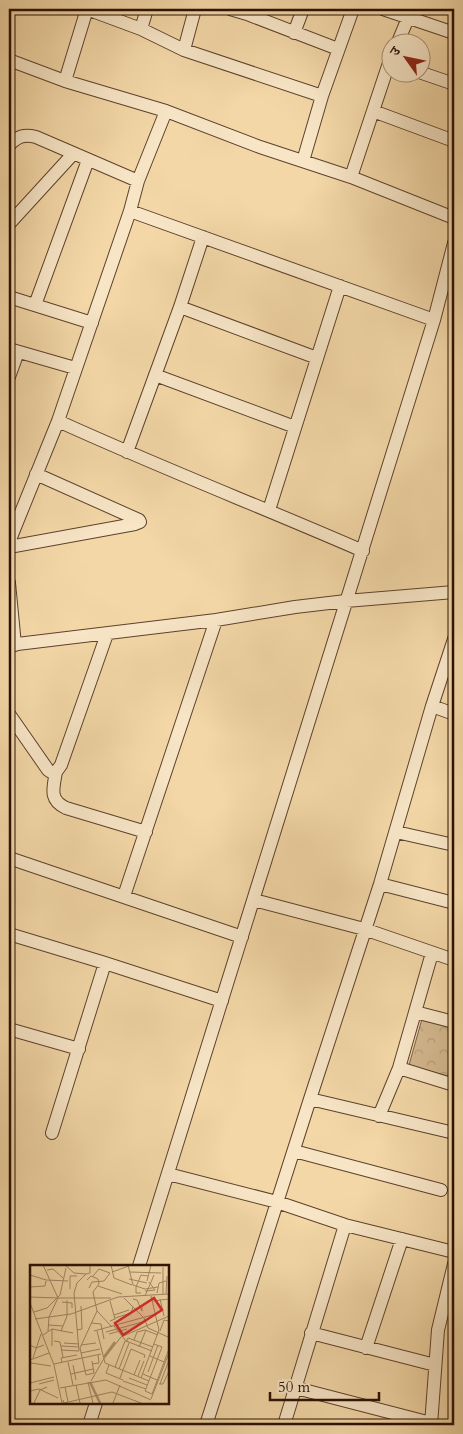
<svg xmlns="http://www.w3.org/2000/svg" width="463" height="1434" viewBox="0 0 463 1434" font-family="Cardo,'Noto Serif Devanagari',serif">
<style>
.park{fill:url(#park-crowns);stroke:#7e6247}
.lines{fill:none;stroke-linecap:round;stroke-linejoin:round}
.stream{stroke:#7a5f44;stroke-width:4.5}
.street-casing{stroke:#5d422c;stroke-width:14}
.street{stroke:#f7e5c6;stroke-width:12}
.inset-river{fill:none;stroke:#af936f;stroke-width:2.5}
.inset-road{fill:none;stroke:#a38765;stroke-width:1}
.view{fill:#d62828;fill-opacity:0.15;stroke:#d62828;stroke-width:2.5}
.inset-edge{fill:none;stroke:#2b1003;stroke-width:2.5}
</style>
<defs>
<pattern id="park-crowns" width="20" height="18" patternUnits="userSpaceOnUse" patternTransform="scale(1.25)"><rect width="20" height="18" fill="#d1b58b"/><path d="M2 6a3 3 0 1 1 6 0M12 15a3 3 0 1 1 6 0" fill="none" stroke="#b49b76"/></pattern>
</defs>
<rect width="100%" height="100%" fill="#f3d7a7"/>
<filter id="stains"><feTurbulence type="fractalNoise" baseFrequency=".004" numOctaves="4"/><feColorMatrix values="0 0 0 0 .2 0 0 0 0 .09 0 0 0 0 .02 0 0 0 .5 -.17"/></filter>
<radialGradient id="worn" r=".72"><stop offset=".6" stop-color="#630" stop-opacity="0"/><stop offset="1" stop-color="#630" stop-opacity=".3"/></radialGradient>
<path class="park" d="M 422,1019 L 454,1029 L 454,1078 L 409,1065 Z"/>
<g class="lines">
<path class="stream" d="M 452,1425 L 452,1339 L 454,1331"/>
<defs>
<path id="street" d="M 87,9 L 141,29 L 184,50 L 322,96
M 230,9 L 247,14 L 338,49
M 383,9 L 454,33
M 141,29 L 147,9
M 294,33 L 303,9
M 398,42 L 408,18
M 184,50 L 195,9
M 9,60 L 65,81 L 166,111 L 260,147 L 351,177 L 454,218
M 419,72 L 454,84
M 65,81 L 87,9
M 373,111 L 454,141
M 9,145 C 18,136 24,134 36,137 L 138,181
M 303,161 L 322,96 L 353,9
M 351,177 L 390,60
M 130,211 L 434,320
M 9,224 L 73,154
M 9,297 L 92,323
M 35,305 L 88,160
M 180,307 L 317,358
M 9,349 L 75,368
M 155,375 L 295,427
M 9,377 L 18,352
M 58,421 C 159,467 262,507 363,551
M 127,452 L 180,307 L 203,237
M 269,510 L 340,286
M 9,542 L 58,421 L 130,211 L 138,181 L 166,111
M 9,547 L 135,524 L 140,522 L 139,520 L 36,474
M 9,583 L 15,645
M 9,645 L 216,620 L 295,607 L 346,601 L 454,592
M 432,706 L 454,714
M 9,714 L 48,770 L 51,772 L 56,772 L 61,765 L 107,634
M 56,772 C 53,789 49,800 66,808 L 146,832
M 396,832 L 454,845
M 9,858 L 242,937
M 380,884 L 454,903
M 124,896 L 216,620
M 254,900 L 364,929 L 454,960
M 9,934 L 105,963 L 222,1001
M 415,1012 L 454,1022
M 9,1029 L 79,1049
M 399,1068 L 454,1085
M 310,1099 L 454,1133
M 379,1116 L 399,1068 L 432,953
M 52,1133 L 105,963
M 294,1151 L 441,1190
M 168,1174 L 277,1202 L 345,1225 L 454,1252
M 139,1266 L 434,320 L 454,243
M 311,1333 L 435,1365
M 366,1348 L 402,1239
M 296,1388 L 431,1423
M 89,1425 L 96,1403
M 206,1425 L 310,1099 L 380,884 L 432,706 L 454,639
M 284,1425 L 345,1225
M 431,1425 L 438,1330 L 454,1264"/>
</defs>
<use href="#street" class="street-casing"/>
<use href="#street" class="street"/>
</g>
<g transform="translate(30 1265)">
<rect width="139" height="139" fill="#f3d7a7"/>
<path class="inset-river" d="M 74,92 L 85,77M 60,117 L 70,138"/>
<path class="inset-road" d="M 13,0 L 28,33 L 19,52 L 18,66M 35,0 L 44,8 L 56,9 L 60,8 L 60,0M 81,0 L 84,13 L 102,20M 98,0 L 103,20 L 115,24 L 128,22M 17,5 L 23,4 L 33,13M 82,7 L 99,1M 100,7 L 131,8M 0,10 L 16,15 L 38,16M 63,11 L 69,4 L 80,8M 99,14 L 117,18M 57,15 L 61,11 L 68,14 L 69,19 L 63,27 L 67,46 L 82,62M 117,16 L 121,0M 68,21 L 92,29M 0,22 L 15,21 L 16,16M 59,23 L 62,17 L 74,16 L 80,8M 40,24 L 40,11 L 47,11M 115,26 L 125,25 L 119,17M 111,28 L 106,28 L 106,22 L 111,10 L 118,11M 127,28 L 129,18 L 136,16M 133,29 L 133,2M 136,29 L 137,11M 115,31 L 124,10M 0,32 L 28,33M 28,33 L 81,33M 94,33 L 114,53 L 118,63 L 138,72M 103,34 L 107,35 L 112,46 L 112,42M 130,34 L 134,51M 80,36 L 85,54 L 80,56M 123,36 L 139,34M 32,37 L 42,38 L 42,43M 0,38 L 24,100 L 32,138M 4,47 L 17,43 L 30,30 L 36,3M 84,50 L 99,45M 85,53 L 101,48 L 103,42M 5,54 L 41,49 L 88,32 L 139,29M 61,58 L 71,59 L 74,74M 18,60 L 33,61M 84,61 L 96,76 L 122,86M 22,64 L 22,81M 47,65 L 52,64 L 51,41M 31,66 L 37,51 L 37,35M 64,66 L 126,49M 67,66 L 75,98 L 119,116M 130,66 L 134,55 L 139,56M 76,67 L 116,56M 79,69 L 97,64M 13,70 L 22,64 L 43,68M 104,75 L 107,67 L 115,65 L 128,70M 24,76 L 30,77 L 33,92M 96,77 L 98,73 L 123,82M 34,78 L 49,79M 124,79 L 132,82 L 115,126 L 122,129 L 139,84M 0,80 L 6,83 L 14,80M 51,80 L 66,78M 31,81 L 49,82M 109,82 L 116,65M 101,84 L 115,90 L 114,93M 31,85 L 49,86M 49,86 L 44,28 L 47,18 L 56,9M 51,88 L 70,84M 120,91 L 134,97M 3,93 L 11,69M 0,95 L 19,88M 62,96 L 64,108 L 56,110 L 50,83 L 67,46M 32,97 L 31,93 L 47,90M 38,97 L 43,120M 1,98 L 21,101M 24,99 L 71,89M 62,99 L 69,98 L 68,90M 43,100 L 46,115M 79,100 L 76,108 L 93,115M 85,102 L 95,76M 89,104 L 99,78M 118,107 L 128,80M 41,109 L 63,104M 113,109 L 127,115M 104,110 L 110,95M 108,111 L 114,96M 90,113 L 101,84M 99,113 L 117,120M 111,113 L 129,65 L 121,31M 61,116 L 73,95 L 91,72 L 139,51M 93,116 L 116,124M 58,117 L 63,138M 0,118 L 24,112M 9,119 L 24,115M 129,119 L 133,119 L 139,106M 130,119 L 139,95M 46,120 L 50,138M 35,122 L 38,137M 30,123 L 76,115 L 121,135M 0,126 L 9,124 L 28,133M 121,134 L 139,88M 33,135 L 34,138 L 82,127 L 111,138M 4,138 L 10,125 L 17,122M 83,138 L 90,120"/>
<path class="view" d="M 124,33 L 132,45 L 93,70 L 85,58 Z"/>
<rect width="139" height="139" class="inset-edge"/>
</g>
<rect width="463" height="1434" fill="none" stroke="#f3d7a7" stroke-width="30"/>
<rect x="10" y="10" width="443" height="1414" fill="none" stroke="#2b1003" stroke-width="2.5"/>
<rect x="15" y="15" width="433" height="1404" fill="none" stroke="#2b1003"/>
<g transform="translate(406 58) rotate(303)"><circle r="24" fill="#f7e5c6" stroke="#a59078"/>
<path d="M0-4L9 19L0 12L-9 19Z" fill="#8f2418"/>
<text y="-8" font-size="14" font-weight="bold" text-anchor="middle" fill="#2b1003">उ</text>
</g>
<path d="M270 1392v8h109v-8" fill="none" stroke="#2b1003" stroke-width="2.5"/>
<text x="278" y="1392" font-size="15" fill="#2b1003" stroke="#f7e5c6" stroke-width="4" paint-order="stroke">50 m</text>
<rect width="100%" height="100%" filter="url(#stains)"/>
<rect width="100%" height="100%" fill="url(#worn)"/>
</svg>
